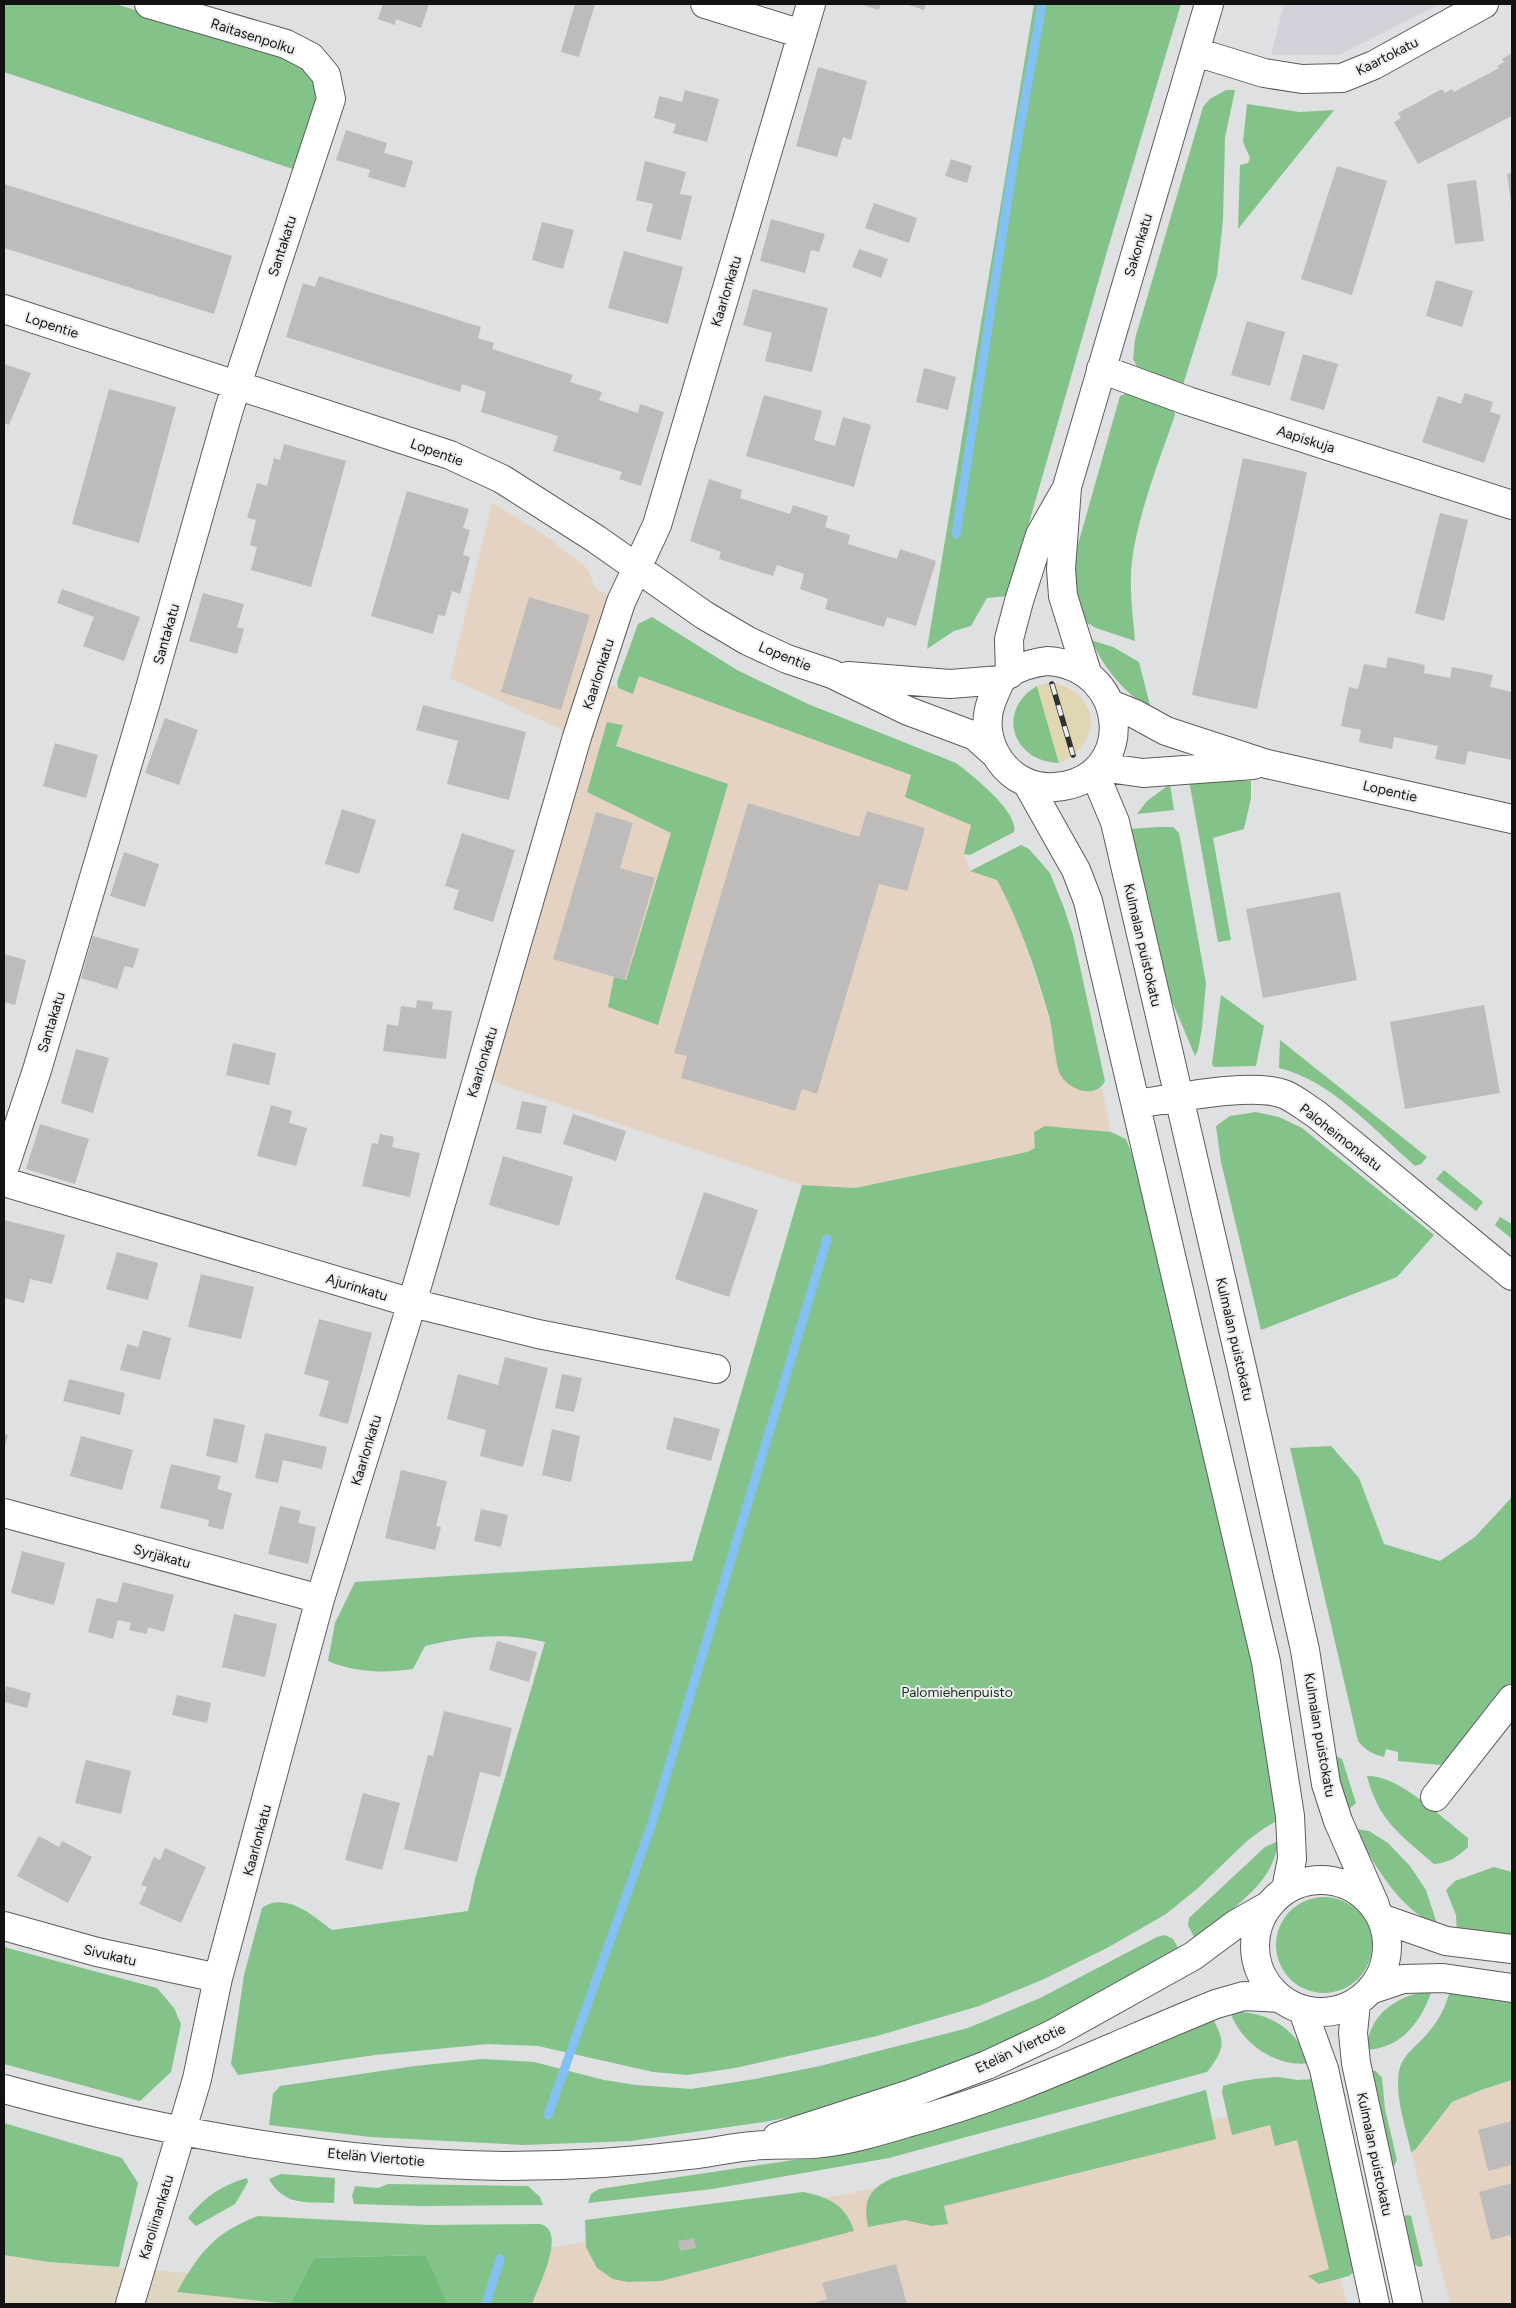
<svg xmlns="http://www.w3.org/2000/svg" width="1516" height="2308" viewBox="0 0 1516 2308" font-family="Figtree,sans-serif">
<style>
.commercial{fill:#e4d3c2}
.industrial{fill:#ded6c0}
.built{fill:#d2d2db}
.green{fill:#83c289}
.forest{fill:#71ba78}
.sand{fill:#e0d6b2}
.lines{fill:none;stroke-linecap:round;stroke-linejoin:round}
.stream{stroke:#84c1f3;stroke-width:9}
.building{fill:#bebcbb}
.minor-casing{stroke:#5c5c5e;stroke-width:30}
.minor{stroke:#fff;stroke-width:28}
.rail-casing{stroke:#303031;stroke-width:5.5}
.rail{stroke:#ededef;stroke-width:4;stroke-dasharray:11;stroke-linecap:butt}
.labels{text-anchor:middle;stroke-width:4;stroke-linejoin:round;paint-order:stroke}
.street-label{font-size:14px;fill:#121213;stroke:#ededef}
.park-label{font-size:14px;fill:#123117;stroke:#ededef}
</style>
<rect width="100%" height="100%" fill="#dfe0e1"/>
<path class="commercial" d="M 492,502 L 550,539 L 587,568 L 596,589 L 621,602 L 597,680 L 633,694 L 639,675 L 912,775 L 905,797 L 972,825 L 964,854 L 970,871 L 997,880 L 1016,916 L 1049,1018 L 1061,1076 L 1095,1091 L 1102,1088 L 1111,1132 L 1093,1131 L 1035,1148 L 1027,1152 L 855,1188 L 802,1185 L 502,1085 L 479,1072 L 577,737 L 450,678 Z
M 1512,2080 L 1512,2304 L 1450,2304 L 1411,2152 L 1415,2150 L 1452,2102 L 1481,2090 Z
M 1294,2103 L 1347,2304 L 532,2304 L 552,2248 L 851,2193 Z"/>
<path class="industrial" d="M 552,2248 L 532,2304 L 4,2304 L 4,2255 L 49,2262 L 453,2294 Z"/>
<path class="built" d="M 1284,4 L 1440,4 L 1339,55 L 1271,55 Z"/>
<path class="green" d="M 4,4 L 115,4 L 285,54 C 295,62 308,68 313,80 C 323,101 303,148 296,170 L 4,72 Z
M 1034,4 L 1181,4 L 1108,248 L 1008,596 L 987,598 L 971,626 L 954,631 L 927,649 Z
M 1226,90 L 1235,90 L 1225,138 L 1223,220 L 1217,276 L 1182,388 L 1140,372 L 1133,359 L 1135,339 L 1203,107 L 1210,99 Z
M 1247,104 L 1299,112 L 1334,110 L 1238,229 L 1240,165 L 1248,163 L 1250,158 L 1243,142 Z
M 1128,393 L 1172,405 L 1175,415 C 1159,461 1134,524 1131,572 C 1130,595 1133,618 1135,641 L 1096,628 L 1084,621 L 1075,582 L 1075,555 L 1120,396 Z
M 652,617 L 737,670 L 808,704 L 956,763 C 972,775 1019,812 1014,832 L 970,855 L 964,854 L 971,825 L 905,797 L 911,775 L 639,676 L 633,694 L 618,688 L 617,682 L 638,624 Z
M 1091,640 L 1113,647 L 1139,662 L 1151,709 C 1123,692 1105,669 1091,640 Z
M 1037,686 L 1059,763 C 1013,762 995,711 1037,686 Z
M 607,722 L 623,725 L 616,746 L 728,784 L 658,1025 L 608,1007 L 614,977 L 626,980 L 671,833 L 587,792 Z
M 1189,780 L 1251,781 L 1251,798 L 1244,829 L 1213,838 L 1231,940 L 1218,942 Z
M 1170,784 L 1174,810 L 1137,814 L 1147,801 Z
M 1158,827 L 1173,827 L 1179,833 L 1206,983 L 1202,1028 L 1198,1050 L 1195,1056 L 1169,994 L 1129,829 Z
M 1021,845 L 1029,849 L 1050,873 L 1064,908 L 1073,935 L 1105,1081 C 1096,1099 1071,1091 1061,1076 C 1055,1066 1053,1030 1049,1016 C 1035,969 1020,923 997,880 L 970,871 Z
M 1221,995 L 1264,1026 L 1256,1066 L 1214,1067 L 1212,1064 Z
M 1280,1040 L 1427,1157 L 1421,1164 L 1415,1166 C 1374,1130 1332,1081 1279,1068 Z
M 1256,1112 L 1279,1117 L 1302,1128 L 1434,1235 L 1397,1277 L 1261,1330 L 1221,1162 L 1216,1126 L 1230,1116 Z
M 1045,1126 L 1111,1132 L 1126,1139 L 1142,1181 L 1251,1650 L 1278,1820 L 1263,1829 L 1247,1841 L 1198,1888 L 1166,1914 L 1107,1948 L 1044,1979 L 979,2006 L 877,2036 L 735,2068 L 687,2075 L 653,2072 L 538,2046 L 488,2044 L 375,2055 L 238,2075 L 231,2064 L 244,1975 L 262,1908 C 286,1891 313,1916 332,1930 L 468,1911 L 475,1879 L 545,1642 C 505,1632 465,1636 425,1646 L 413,1669 C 382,1673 357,1673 328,1661 L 335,1623 L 355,1582 L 692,1561 L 802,1185 L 855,1188 L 1027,1152 L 1035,1148 L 1034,1132 Z
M 1444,1170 L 1483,1202 L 1476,1211 L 1436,1179 Z
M 1500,1217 L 1512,1224 L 1512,1239 L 1495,1225 Z
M 1331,1446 L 1359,1478 L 1384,1544 L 1440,1561 L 1475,1537 L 1512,1497 L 1512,1681 L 1451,1759 L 1440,1765 L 1398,1761 L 1398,1752 L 1386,1749 L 1384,1757 C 1373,1754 1366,1751 1358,1741 L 1290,1448 Z
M 1333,1755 L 1342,1759 L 1356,1803 L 1347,1811 L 1340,1793 Z
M 1367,1776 C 1399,1775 1442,1818 1468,1838 L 1468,1847 C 1457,1857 1449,1863 1434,1864 C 1400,1834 1379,1822 1367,1776 Z
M 1355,1829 L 1369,1831 L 1388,1843 L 1410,1866 L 1426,1890 L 1438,1927 C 1398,1907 1376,1868 1355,1829 Z
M 1280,1840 C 1276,1853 1273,1865 1265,1876 C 1253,1895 1213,1925 1195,1939 L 1188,1925 L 1189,1918 L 1265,1847 Z
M 1494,1867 L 1512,1872 L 1512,1937 L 1457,1933 L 1456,1915 L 1446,1890 L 1455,1881 Z
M1276 1945a48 48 0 1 1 96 0a48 48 0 1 1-96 0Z
M 1165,1935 L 1173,1939 L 1180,1951 L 1119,1985 L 978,2057 L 829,2110 L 764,2122 L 631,2141 L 523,2145 L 371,2137 L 269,2125 L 273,2094 L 280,2086 L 415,2066 L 482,2059 L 534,2062 L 604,2080 L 636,2085 L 691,2089 L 755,2079 L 820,2066 L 968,2028 L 1040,1998 L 1157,1937 Z
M 4,1947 L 157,1988 L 174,2008 L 181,2024 L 171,2072 L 140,2101 L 4,2064 Z
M 1432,1990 C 1421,2022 1402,2048 1366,2050 C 1370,2012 1397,1996 1432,1990 Z
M 1450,1990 L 1512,1999 L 1512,2080 L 1481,2090 L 1452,2102 L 1415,2150 L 1411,2152 C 1406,2127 1393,2093 1400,2067 C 1404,2054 1418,2045 1427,2034 C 1438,2022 1446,2007 1450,1990 Z
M 1242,2012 C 1275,2015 1297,2032 1310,2063 C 1277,2068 1242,2044 1231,2014 Z
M 1211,2016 C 1226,2041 1225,2049 1207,2072 L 889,2158 L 712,2189 L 588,2203 L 591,2194 L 599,2189 L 800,2159 L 883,2140 Z
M 1370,2070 L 1376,2071 L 1382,2078 L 1385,2109 L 1397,2160 L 1394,2166 L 1390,2166 Z
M 1279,2077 L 1297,2080 L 1315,2079 L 1355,2271 L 1349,2276 L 1319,2284 L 1308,2276 L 1329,2269 L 1297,2140 L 1275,2146 L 1270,2125 L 1232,2135 L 1222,2092 L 1223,2086 C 1242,2080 1260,2078 1279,2077 Z
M 1206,2090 L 1216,2139 L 944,2206 L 948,2224 L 932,2226 L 905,2220 L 868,2227 C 863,2201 868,2189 893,2178 Z
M 4,2123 L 122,2158 L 138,2183 L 119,2267 L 49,2262 L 4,2255 Z
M 281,2174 L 335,2178 L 334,2203 C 306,2202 284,2206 269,2179 Z
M 247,2178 L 248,2182 L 235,2204 L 196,2226 L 188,2218 C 204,2197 222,2185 247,2178 Z
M 388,2184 L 528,2186 L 540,2197 L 543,2205 L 421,2206 L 354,2204 L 352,2196 L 355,2186 L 378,2188 Z
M 803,2192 C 829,2197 846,2205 854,2231 L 661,2281 L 628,2282 L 613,2279 L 597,2268 L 586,2247 L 585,2220 Z
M 1407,2215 L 1411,2216 L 1423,2266 L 1419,2267 L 1410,2261 L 1402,2218 Z
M 258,2216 L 429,2225 L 540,2224 C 568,2231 538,2286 532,2304 L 448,2304 L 424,2255 L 314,2258 L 290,2304 L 177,2292 C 200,2252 214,2233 258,2216 Z"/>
<path class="forest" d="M 425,2255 L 448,2304 L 290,2304 L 314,2258 Z"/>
<path class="sand" d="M 1051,682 C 1100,693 1105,742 1059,763 L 1037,686 Z"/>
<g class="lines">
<path class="stream" d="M 956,534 L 1012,172 L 1042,4
M 548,2115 L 651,1826 L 827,1239
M 486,2304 L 500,2259"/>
</g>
<path class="building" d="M 383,4 L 429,4 L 421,28 L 396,19 L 395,25 L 378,19 Z
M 575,4 L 595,4 L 579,57 L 561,52 Z
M 860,4 L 881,4 L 879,10 Z
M 905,4 L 926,4 L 924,10 Z
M 1512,53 L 1512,116 L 1418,164 L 1394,122 L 1401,118 L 1398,113 L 1442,89 L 1445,93 L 1452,89 L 1454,92 L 1499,68 L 1497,66 L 1504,62 L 1502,59 Z
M 818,67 L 867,81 L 851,140 L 843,137 L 837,157 L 796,146 Z
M 685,90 L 719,99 L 707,142 L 673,133 L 676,124 L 654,118 L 659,96 L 682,102 Z
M 346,130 L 387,143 L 384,153 L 413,161 L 405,188 L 368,177 L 370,170 L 336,160 Z
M 951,159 L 972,166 L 967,183 L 945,176 Z
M 645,161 L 686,172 L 680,194 L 692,196 L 681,240 L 646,231 L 653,204 L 636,200 Z
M 1337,166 L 1387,181 L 1352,295 L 1301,279 Z
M 1512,173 L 1512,202 L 1511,202 L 1507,174 Z
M 1476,180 L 1484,241 L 1455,244 L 1447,184 Z
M 4,184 L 232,256 L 214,314 L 4,248 Z
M 874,203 L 917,218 L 909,243 L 865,228 Z
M 771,219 L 825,234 L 819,252 L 811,250 L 805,273 L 760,261 Z
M 542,222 L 574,230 L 563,269 L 532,260 Z
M 859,249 L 888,259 L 881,278 L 852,267 Z
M 624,251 L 683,267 L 668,324 L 608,308 Z
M 319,276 L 481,327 L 478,338 L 494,343 L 492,349 L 573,375 L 570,382 L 602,392 L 599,400 L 638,413 L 640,404 L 664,412 L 641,486 L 619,479 L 622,472 L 553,451 L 558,436 L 481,412 L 486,392 L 462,384 L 460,392 L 286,337 L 303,283 L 315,287 Z
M 1436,280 L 1473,291 L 1462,327 L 1426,316 Z
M 753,289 L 828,308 L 812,372 L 765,361 L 772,333 L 743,325 Z
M 1247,321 L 1285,332 L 1270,386 L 1231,375 Z
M 1303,354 L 1338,364 L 1324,410 L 1290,400 Z
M 4,364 L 31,373 L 9,425 L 4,423 Z
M 924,368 L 956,377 L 948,410 L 916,402 Z
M 109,389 L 176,407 L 139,543 L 72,524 Z
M 1465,393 L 1493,402 L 1490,412 L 1501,415 L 1484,463 L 1422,442 L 1438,396 L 1461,404 Z
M 764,395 L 822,411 L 814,440 L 835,446 L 843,417 L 871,425 L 854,487 L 746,456 Z
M 284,444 L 346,461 L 311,587 L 251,570 L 257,547 L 250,545 L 256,520 L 247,518 L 257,483 L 267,486 L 274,458 L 280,460 Z
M 1243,458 L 1307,472 L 1257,709 L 1192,695 Z
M 709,479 L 742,490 L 740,498 L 790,514 L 793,505 L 828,516 L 825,527 L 850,535 L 848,544 L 897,559 L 900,549 L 936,561 L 916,626 L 887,617 L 884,627 L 825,609 L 828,599 L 800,589 L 804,574 L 777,565 L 773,576 L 719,559 L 721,552 L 690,541 Z
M 407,491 L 469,509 L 463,528 L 470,530 L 463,555 L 470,557 L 460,594 L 452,591 L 445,616 L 438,615 L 433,634 L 371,616 Z
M 1440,513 L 1468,520 L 1444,621 L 1415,613 Z
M 62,589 L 140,617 L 124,661 L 83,646 L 94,617 L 57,603 Z
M 203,593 L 244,604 L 237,627 L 244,629 L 237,654 L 189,641 Z
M 529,597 L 590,615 L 561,710 L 501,692 Z
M 1388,657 L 1425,665 L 1424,673 L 1450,678 L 1452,667 L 1493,675 L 1490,687 L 1512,692 L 1512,760 L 1468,751 L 1465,765 L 1435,759 L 1438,746 L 1394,737 L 1392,749 L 1359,742 L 1361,730 L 1341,726 L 1349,687 L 1358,689 L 1364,664 L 1386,668 Z
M 423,705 L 526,732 L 509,800 L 447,784 L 458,741 L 416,730 Z
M 165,718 L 198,730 L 179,785 L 145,773 Z
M 55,743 L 98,755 L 86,798 L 43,786 Z
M 748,803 L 859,837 L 867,811 L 925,828 L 907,891 L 879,884 L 817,1094 L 802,1089 L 795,1111 L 681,1078 L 687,1056 L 674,1053 Z
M 342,809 L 376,820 L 359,874 L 325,864 Z
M 596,812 L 633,823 L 620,868 L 655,878 L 625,980 L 553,959 Z
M 462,833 L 515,850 L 493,922 L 453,909 L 459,890 L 445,886 Z
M 124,852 L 159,864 L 145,907 L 110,896 Z
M 1340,892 L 1357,980 L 1263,998 L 1246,909 Z
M 93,936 L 139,949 L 133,968 L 125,966 L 117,989 L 81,978 Z
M 4,954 L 26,960 L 15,1005 L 4,1002 Z
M 417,1000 L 433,1002 L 432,1009 L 452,1011 L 446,1059 L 383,1051 L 387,1024 L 398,1026 L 401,1006 L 416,1008 Z
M 1484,1005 L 1500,1093 L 1405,1109 L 1390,1022 Z
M 233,1043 L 276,1053 L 269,1085 L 226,1075 Z
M 76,1049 L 109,1058 L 93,1113 L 61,1103 Z
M 522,1101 L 547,1106 L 541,1134 L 516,1129 Z
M 271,1105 L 292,1111 L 289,1123 L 307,1128 L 296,1166 L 257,1156 Z
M 573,1114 L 626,1131 L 616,1161 L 563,1144 Z
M 40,1124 L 89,1139 L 75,1184 L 26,1169 Z
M 380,1134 L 394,1137 L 392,1147 L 420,1153 L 410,1197 L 362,1186 L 372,1143 L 378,1144 Z
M 503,1156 L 573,1177 L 559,1226 L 489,1205 Z
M 704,1192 L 758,1210 L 729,1297 L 675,1279 Z
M 4,1220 L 65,1235 L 52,1284 L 30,1279 L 24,1303 L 4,1298 Z
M 117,1252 L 158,1263 L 148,1300 L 106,1289 Z
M 201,1274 L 254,1287 L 241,1339 L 188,1327 Z
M 319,1319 L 372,1333 L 348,1424 L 319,1416 L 329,1381 L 304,1374 Z
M 143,1330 L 171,1338 L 160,1380 L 120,1370 L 127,1344 L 138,1347 Z
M 505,1357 L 548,1368 L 523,1467 L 480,1456 L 486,1430 L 447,1419 L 458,1374 L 498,1385 Z
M 562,1374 L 582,1378 L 574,1412 L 555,1408 Z
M 69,1379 L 125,1393 L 120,1415 L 63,1401 Z
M 674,1417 L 720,1429 L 711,1461 L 666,1449 Z
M 214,1418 L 245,1425 L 237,1463 L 206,1456 Z
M 552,1429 L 580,1436 L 571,1482 L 542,1475 Z
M 265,1433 L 327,1447 L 322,1469 L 283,1460 L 278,1483 L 255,1478 Z
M 4,1434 L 8,1435 L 4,1449 Z
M 81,1436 L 133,1450 L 122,1490 L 70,1476 Z
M 171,1464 L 221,1476 L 217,1489 L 232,1493 L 223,1530 L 208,1526 L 209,1520 L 160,1508 Z
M 401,1470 L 447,1481 L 436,1526 L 441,1527 L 435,1550 L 385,1538 Z
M 280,1506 L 301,1511 L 298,1523 L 316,1527 L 308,1564 L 268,1554 Z
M 481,1509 L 508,1515 L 501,1547 L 474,1541 Z
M 22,1551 L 65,1563 L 54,1605 L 11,1593 Z
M 123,1582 L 174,1595 L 164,1632 L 148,1627 L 147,1634 L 129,1630 L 131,1623 L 118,1620 L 113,1639 L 88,1632 L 97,1598 L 117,1603 Z
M 234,1614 L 277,1624 L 265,1677 L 222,1667 Z
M 497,1641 L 537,1652 L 529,1682 L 489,1670 Z
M 6,1686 L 31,1693 L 27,1708 L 4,1702 Z
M 177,1695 L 211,1703 L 207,1723 L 172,1715 Z
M 444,1711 L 512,1728 L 500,1777 L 480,1772 L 457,1862 L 404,1849 L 428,1755 L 433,1756 Z
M 86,1760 L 131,1771 L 121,1814 L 75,1803 Z
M 363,1793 L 400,1803 L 382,1870 L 345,1860 Z
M 39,1836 L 59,1847 L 62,1841 L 92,1857 L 68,1903 L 17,1876 Z
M 165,1848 L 206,1867 L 181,1923 L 139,1904 L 147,1887 L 141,1885 L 154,1857 L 160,1860 Z
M 1512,2121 L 1512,2165 L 1488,2171 L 1478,2130 Z
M 1512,2183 L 1512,2243 L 1510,2235 L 1491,2240 L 1479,2192 Z
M 694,2238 L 696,2248 L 680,2251 L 678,2241 Z
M 896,2264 L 907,2304 L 810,2304 L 827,2299 L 822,2283 Z"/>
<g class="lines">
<defs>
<path id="minor" d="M 705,4 L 802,34
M 1196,52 L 1264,73 L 1302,79 L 1342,78 L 1374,65 L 1484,4
M 4,309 L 450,455 L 502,479 L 596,539 L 704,615 L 748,641 L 787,659 L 832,674 L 908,711 L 975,736 L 994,753
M 1101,369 L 1188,401 L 1512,505
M 1047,661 C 1131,666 1138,781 1055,787 C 1009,791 975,742 992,700 C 995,694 998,684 1002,679 C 1013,668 1033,663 1047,661 Z
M 1087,673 L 1063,596 L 1061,569 L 1067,487 L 1209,4
M 1010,674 L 1009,639 L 1019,601 L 1040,535 L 1064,493
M 848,676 L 950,684 L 1001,680
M 1110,704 L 1135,714 L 1166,731 L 1267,764 L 1512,819
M 1101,767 L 1143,773 L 1253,765
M 1094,772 L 1115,822 L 1242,1368 L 1305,1650 L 1326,1784 L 1338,1821 L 1375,1905
M 1027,783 L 1076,870 L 1088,901 L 1266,1662 L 1290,1816 L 1292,1859 L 1286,1889
M 1136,1104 C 1172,1099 1255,1081 1286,1095 C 1297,1100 1306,1108 1316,1114 L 1512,1276
M 4,1169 L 37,1070 L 148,695 L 229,409 L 331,99 L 326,75 L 311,57 L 286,44 L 149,4
M 4,1182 L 412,1303 L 538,1334 L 716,1369
M 4,1513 L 320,1599
M 1435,1797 L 1512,1699
M1255 1946a66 66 0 1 1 132 0a66 66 0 1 1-132 0Z
M 1383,1919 L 1446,1941 L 1512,1949
M 4,1926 L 97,1952 L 218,1978
M 1370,1990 L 1403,1979 L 1443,1978 L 1512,1988
M 1356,2003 L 1353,2033 L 1356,2063 L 1408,2304
M 1303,2011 L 1324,2069 L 1375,2304
M 4,2089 C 165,2133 335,2164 504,2166 C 568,2166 634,2162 697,2154 C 716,2152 734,2147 753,2146 C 776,2143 799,2146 822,2143 C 850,2140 880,2131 907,2123 C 1014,2095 1114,2045 1216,2004 L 1244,1996 L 1279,1998
M 777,2137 L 910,2094 L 987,2065 L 1053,2034 L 1193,1956 L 1236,1924 L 1266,1907
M 130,2304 L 197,2079 L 218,1978 L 320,1599 L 412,1303 L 577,737 L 621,602 L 657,525 L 811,4"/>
</defs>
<use href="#minor" class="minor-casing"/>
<use href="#minor" class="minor"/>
<defs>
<path id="rail" d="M 1052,684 L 1073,755"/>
</defs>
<use href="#rail" class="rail-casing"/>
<use href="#rail" class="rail"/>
</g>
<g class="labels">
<g class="street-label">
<text transform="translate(253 36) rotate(18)" y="5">Raitasenpolku</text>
<text transform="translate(1387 56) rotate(-27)" y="5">Kaartokatu</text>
<text transform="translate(1138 245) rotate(-73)" y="5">Sakonkatu</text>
<text transform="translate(282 246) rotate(-72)" y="5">Santakatu</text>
<text transform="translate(726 291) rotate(-73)" y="5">Kaarlonkatu</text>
<text transform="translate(52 325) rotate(18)" y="5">Lopentie</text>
<text transform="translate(1306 439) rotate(18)" y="5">Aapiskuja</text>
<text transform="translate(437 452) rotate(20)" y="5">Lopentie</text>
<text transform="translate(166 634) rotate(-74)" y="5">Santakatu</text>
<text transform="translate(785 656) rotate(22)" y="5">Lopentie</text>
<text transform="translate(598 674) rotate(-72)" y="5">Kaarlonkatu</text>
<text transform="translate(1390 791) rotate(13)" y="5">Lopentie</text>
<text transform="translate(1143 945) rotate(77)" y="5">Kulmalan puistokatu</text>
<text transform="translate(51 1022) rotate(-73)" y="5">Santakatu</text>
<text transform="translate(482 1062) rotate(-73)" y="5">Kaarlonkatu</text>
<text transform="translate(1341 1137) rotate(38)" y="5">Paloheimonkatu</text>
<text transform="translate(357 1287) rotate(17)" y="5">Ajurinkatu</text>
<text transform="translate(1235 1339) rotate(77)" y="5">Kulmalan puistokatu</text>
<text transform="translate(366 1450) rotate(-73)" y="5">Kaarlonkatu</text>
<text transform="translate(162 1556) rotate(15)" y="5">Syrjäkatu</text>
<text transform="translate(1320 1735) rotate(80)" y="5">Kulmalan puistokatu</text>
<text transform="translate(257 1840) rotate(-75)" y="5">Kaarlonkatu</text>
<text transform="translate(110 1955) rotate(13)" y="5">Sivukatu</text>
<text transform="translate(1020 2048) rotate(-25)" y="5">Etelän Viertotie</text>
<text transform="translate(1375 2154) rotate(78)" y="5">Kulmalan puistokatu</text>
<text transform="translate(376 2157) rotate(5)" y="5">Etelän Viertotie</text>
<text transform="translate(156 2217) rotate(-73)" y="5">Karoliinankatu</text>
</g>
<g class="park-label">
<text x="957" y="1697">Palomiehenpuisto</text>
</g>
</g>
<rect width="1516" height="2308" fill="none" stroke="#121213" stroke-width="10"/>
</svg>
